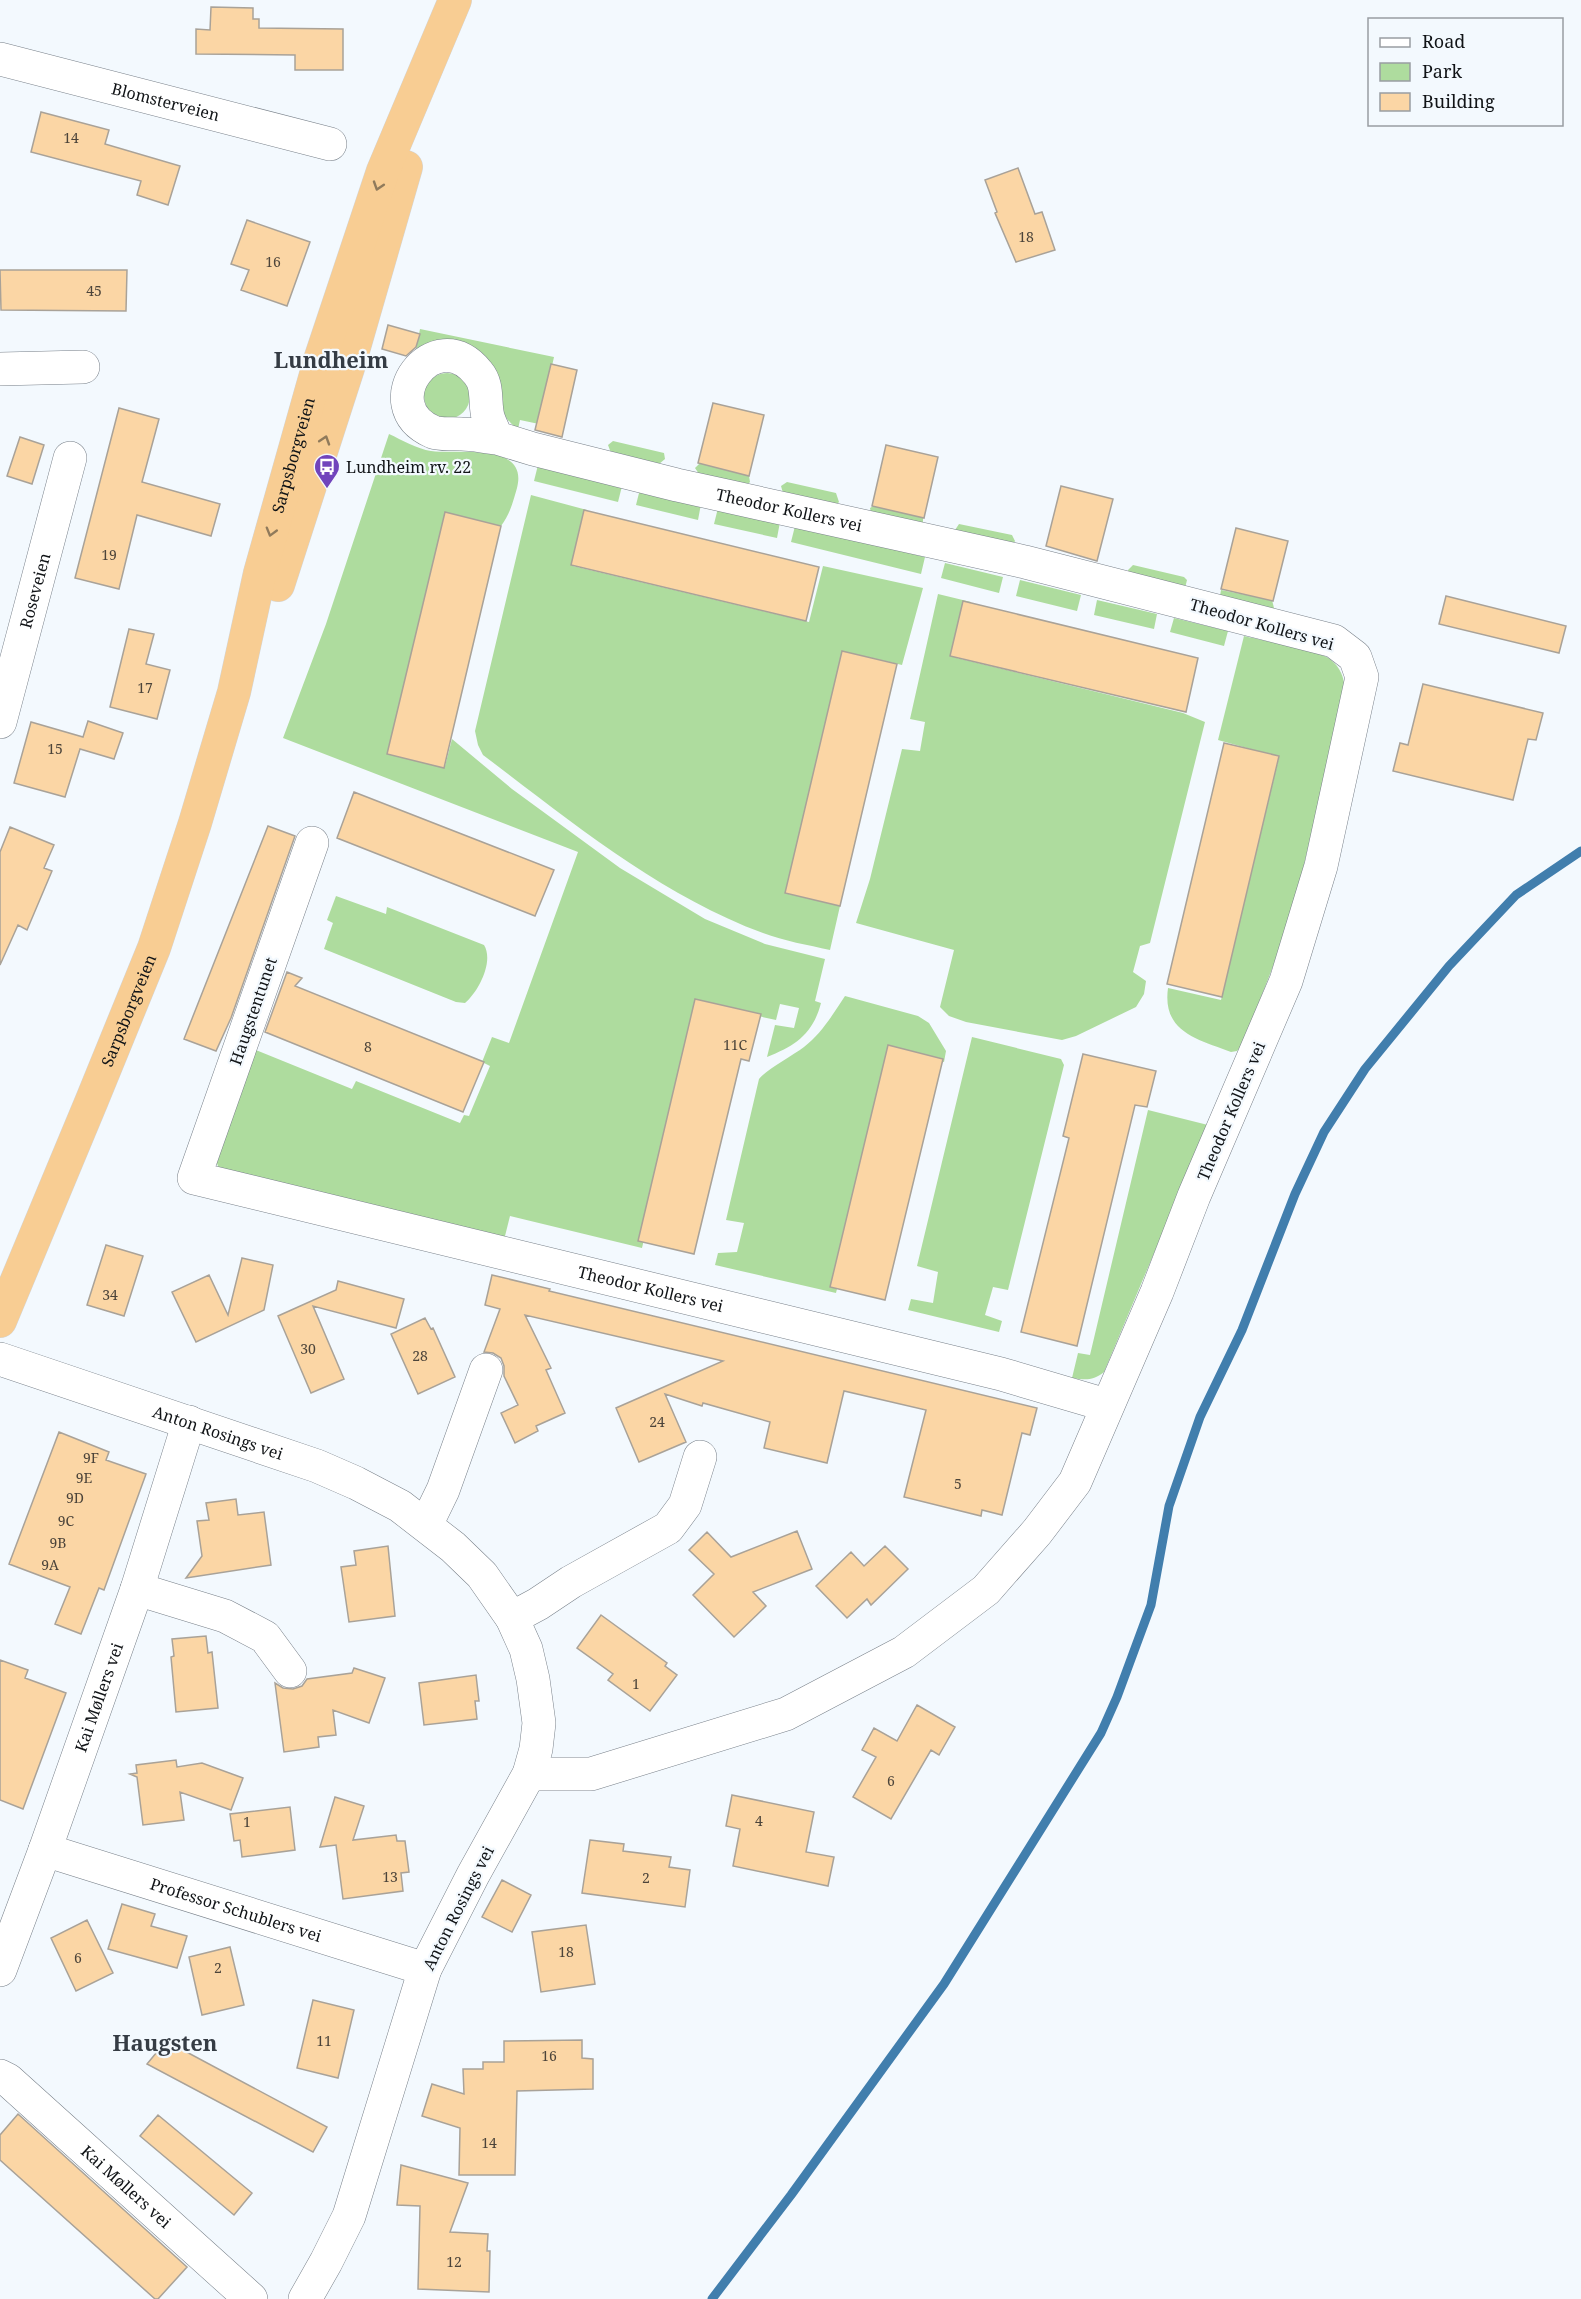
<svg xmlns="http://www.w3.org/2000/svg" width="1581" height="2299" viewBox="0 0 1581 2299" font-family="'Noto Serif',serif">
<style>
.green{fill:#aedc9e}
.lines{fill:none;stroke-linecap:round;stroke-linejoin:round}
.stream{stroke:#417ead;stroke-width:9}
.building{fill:#fbd6a5;stroke:#a9a298;stroke-width:1.5}
.minor-casing{stroke:#79818a;stroke-width:34}
.highway-casing{stroke:#d4d5d5;stroke-width:34}
.minor{stroke:#fff;stroke-width:33}
.highway{stroke:#f8cd93;stroke-width:33}
.oneway{stroke:#907a5b}
.labels{text-anchor:middle;stroke-width:4.5;stroke-linejoin:round;paint-order:stroke}
.number-label{font-size:14px;fill:#4c443a}
.street-label{font-size:16px;fill:#111417;stroke:#f3f9fe}
.poi-label{font-size:16px;fill:#111417;stroke:#f3f9fe;text-anchor:start}
.district-label{font-size:22px;font-weight:bold;fill:#353c44;stroke:#f3f9fe}
</style>
<rect width="100%" height="100%" fill="#f3f9fe"/>
<path class="green" d="M 420,329 L 554,357 L 539,424 L 520,420 L 518,429 C 484,409 510,342 453,344 C 439,344 428,344 416,349 Z
M424 396a23 23 0 1 1 46 0a23 23 0 1 1-46 0Z
M 389,434 C 402,440 417,449 431,451 C 457,455 529,441 517,488 C 513,502 510,514 501,526 L 447,513 L 390,753 L 445,766 L 452,739 L 512,789 L 620,868 L 705,919 L 765,944 L 825,959 L 815,1001 L 821,1003 C 813,1034 795,1046 767,1057 L 775,1025 L 794,1028 L 799,1008 L 780,1004 L 776,1020 L 699,1003 L 642,1248 L 510,1216 L 504,1240 L 220,1171 L 214,1156 L 251,1048 L 352,1089 L 356,1081 L 460,1123 L 464,1115 L 469,1116 L 490,1066 L 482,1062 L 492,1037 L 509,1043 L 578,852 L 283,738 L 326,624 Z
M 613,441 L 664,453 L 665,459 L 659,464 L 611,453 L 608,445 Z
M 700,463 L 749,476 L 750,482 L 748,484 L 699,474 L 695,468 Z
M 538,465 L 622,486 L 618,502 L 534,481 Z
M 787,482 L 836,493 L 839,502 L 836,505 L 783,493 L 781,486 Z
M 640,489 L 701,504 L 698,520 L 636,505 Z
M 531,495 L 587,510 L 573,566 L 809,622 L 823,566 L 923,588 L 902,665 L 846,652 L 789,894 L 840,906 L 830,950 C 808,945 784,941 763,933 C 658,894 571,821 483,755 L 478,745 L 475,731 Z
M 875,505 L 923,517 L 923,525 L 871,513 L 870,508 Z
M 718,508 L 780,522 L 777,538 L 714,524 Z
M 959,524 L 1012,535 L 1015,541 L 1013,545 L 955,530 Z
M 795,526 L 925,557 L 921,574 L 791,542 Z
M 945,563 L 1003,577 L 999,593 L 941,578 Z
M 1133,565 L 1184,577 L 1187,580 L 1185,588 L 1129,575 L 1128,570 Z
M 1020,580 L 1081,595 L 1077,611 L 1016,596 Z
M 1221,590 L 1272,600 L 1274,608 L 1272,611 L 1220,596 Z
M 938,594 L 971,602 L 957,658 L 1183,713 L 1205,722 L 1150,943 L 1140,946 L 1133,972 L 1146,981 L 1144,994 L 1136,1007 L 1076,1036 L 1062,1040 L 966,1022 L 949,1016 L 940,1007 L 954,950 L 856,923 L 870,879 L 902,749 L 920,751 L 925,722 L 910,719 Z
M 1097,600 L 1157,614 L 1154,629 L 1094,615 Z
M 1174,618 L 1228,631 L 1224,646 L 1170,632 Z
M 1244,636 C 1260,640 1320,651 1330,659 C 1341,668 1344,677 1345,691 L 1299,886 L 1281,946 L 1243,1043 L 1237,1051 L 1231,1052 C 1197,1039 1162,1032 1168,988 L 1221,1000 L 1279,757 L 1218,740 Z
M 336,896 L 386,914 L 387,907 L 484,945 C 494,961 479,991 465,1003 L 456,1002 L 324,949 L 333,923 L 327,920 Z
M 845,996 L 918,1016 L 929,1023 L 946,1051 L 944,1062 L 894,1050 L 836,1293 L 715,1265 L 718,1253 L 737,1252 L 744,1223 L 726,1220 L 759,1079 C 767,1069 792,1056 804,1047 C 822,1033 833,1014 845,996 Z
M 972,1037 L 1061,1059 L 1064,1065 L 1008,1290 L 993,1287 L 985,1315 L 1002,1321 L 999,1332 L 908,1310 L 911,1299 L 933,1303 L 938,1272 L 917,1266 Z
M 1148,1110 L 1208,1125 L 1104,1372 C 1093,1381 1085,1380 1072,1378 L 1078,1353 L 1090,1355 Z"/>
<g class="lines">
<path class="stream" d="M 712,2299 L 791,2195 L 944,1984 L 1101,1733 L 1117,1697 L 1151,1605 L 1169,1506 L 1200,1417 L 1242,1330 L 1295,1194 L 1324,1132 L 1365,1069 L 1449,966 L 1516,895 L 1581,851"/>
</g>
<path class="building" d="M 211,7 L 253,8 L 253,19 L 259,19 L 259,28 L 343,29 L 343,70 L 295,70 L 295,55 L 196,54 L 196,29 L 210,30 Z
M 41,112 L 109,130 L 105,144 L 180,166 L 168,205 L 137,195 L 141,181 L 31,152 Z
M 1018,168 L 1035,214 L 1042,212 L 1055,250 L 1016,262 L 995,213 L 997,212 L 985,180 Z
M 247,220 L 310,242 L 287,306 L 241,290 L 249,270 L 231,264 Z
M 0,270 L 127,270 L 126,311 L 1,310 Z
M 388,325 L 420,334 L 416,347 L 406,356 L 382,349 Z
M 551,364 L 577,370 L 562,437 L 535,430 Z
M 713,403 L 764,415 L 749,476 L 698,463 Z
M 119,408 L 159,419 L 142,482 L 220,504 L 211,536 L 137,515 L 119,589 L 75,578 Z
M 20,437 L 44,445 L 32,484 L 7,476 Z
M 886,445 L 938,457 L 924,518 L 872,506 Z
M 1061,486 L 1113,499 L 1097,561 L 1046,546 Z
M 584,510 L 819,567 L 806,621 L 571,565 Z
M 445,512 L 501,526 L 444,768 L 387,754 Z
M 1236,528 L 1288,541 L 1273,601 L 1221,589 Z
M 1446,596 L 1566,626 L 1559,653 L 1439,624 Z
M 963,601 L 1198,658 L 1186,712 L 950,656 Z
M 129,629 L 154,634 L 146,664 L 170,670 L 157,719 L 110,707 Z
M 842,651 L 897,664 L 840,906 L 785,893 Z
M 1423,684 L 1543,713 L 1536,740 L 1528,739 L 1513,800 L 1393,771 L 1400,743 L 1408,745 Z
M 88,721 L 123,733 L 114,759 L 80,749 L 65,797 L 14,783 L 31,722 L 83,737 Z
M 1224,743 L 1279,756 L 1222,997 L 1167,984 Z
M 354,792 L 554,870 L 535,916 L 337,838 Z
M 268,826 L 295,836 L 231,1018 L 216,1051 L 184,1039 Z
M 10,827 L 54,845 L 44,868 L 52,871 L 27,930 L 18,925 L 0,965 L 0,852 Z
M 287,972 L 302,978 L 295,986 L 484,1062 L 463,1112 L 265,1032 Z
M 695,999 L 761,1014 L 749,1061 L 741,1059 L 694,1254 L 638,1241 Z
M 888,1045 L 943,1059 L 885,1300 L 830,1287 Z
M 1083,1054 L 1156,1071 L 1147,1107 L 1135,1105 L 1077,1346 L 1021,1332 L 1069,1138 L 1063,1136 Z
M 106,1245 L 143,1256 L 124,1316 L 87,1305 Z
M 242,1258 L 273,1265 L 264,1310 L 196,1342 L 172,1292 L 209,1275 L 228,1315 Z
M 492,1275 L 550,1289 L 549,1291 L 1037,1408 L 1030,1435 L 1022,1433 L 1002,1515 L 982,1510 L 981,1516 L 904,1497 L 926,1410 L 844,1391 L 827,1463 L 764,1448 L 770,1422 L 703,1403 L 702,1406 L 665,1394 L 686,1442 L 639,1462 L 616,1408 L 723,1361 L 525,1315 L 551,1368 L 546,1370 L 565,1413 L 536,1426 L 538,1431 L 515,1443 L 501,1413 L 518,1405 L 504,1376 L 504,1366 L 501,1358 L 493,1353 L 484,1352 L 500,1309 L 485,1305 Z
M 338,1281 L 404,1299 L 396,1328 L 313,1306 L 344,1379 L 311,1393 L 278,1316 L 336,1290 Z
M 425,1318 L 431,1329 L 433,1328 L 455,1377 L 418,1394 L 391,1334 Z
M 59,1432 L 109,1452 L 106,1460 L 146,1474 L 104,1590 L 99,1588 L 81,1634 L 55,1624 L 70,1587 L 9,1564 Z
M 236,1499 L 238,1515 L 264,1512 L 271,1565 L 186,1578 L 202,1556 L 197,1521 L 209,1520 L 206,1503 Z
M 797,1531 L 812,1569 L 753,1592 L 766,1606 L 734,1637 L 693,1595 L 714,1574 L 689,1550 L 707,1532 L 731,1557 Z
M 388,1546 L 395,1616 L 349,1622 L 341,1567 L 356,1565 L 354,1551 Z
M 885,1546 L 908,1569 L 871,1605 L 867,1599 L 847,1618 L 816,1586 L 851,1552 L 864,1566 Z
M 601,1615 L 667,1663 L 665,1666 L 677,1675 L 650,1711 L 608,1680 L 613,1674 L 577,1648 Z
M 206,1636 L 208,1653 L 212,1652 L 218,1708 L 176,1712 L 171,1657 L 174,1656 L 172,1639 Z
M 0,1660 L 28,1670 L 25,1678 L 66,1693 L 23,1809 L 0,1800 Z
M 354,1668 L 385,1678 L 369,1723 L 333,1710 L 336,1735 L 318,1737 L 319,1747 L 284,1752 L 275,1683 L 283,1688 L 293,1689 L 302,1686 L 307,1679 L 352,1673 Z
M 476,1675 L 479,1701 L 475,1701 L 477,1719 L 424,1725 L 419,1683 Z
M 917,1705 L 955,1727 L 939,1755 L 931,1750 L 891,1819 L 853,1797 L 876,1757 L 862,1750 L 874,1728 L 897,1741 Z
M 176,1760 L 177,1767 L 202,1763 L 243,1778 L 231,1810 L 180,1792 L 184,1820 L 143,1825 L 137,1777 L 130,1774 L 137,1773 L 136,1765 Z
M 732,1795 L 814,1812 L 806,1852 L 834,1857 L 828,1886 L 733,1866 L 740,1829 L 726,1826 Z
M 335,1797 L 364,1806 L 353,1840 L 396,1835 L 397,1841 L 405,1841 L 409,1872 L 401,1873 L 403,1891 L 343,1899 L 336,1845 L 320,1847 Z
M 290,1807 L 295,1850 L 242,1857 L 240,1840 L 234,1841 L 230,1814 Z
M 590,1840 L 624,1844 L 623,1851 L 671,1857 L 669,1867 L 690,1870 L 685,1907 L 582,1893 Z
M 502,1880 L 531,1895 L 512,1932 L 482,1917 Z
M 122,1904 L 155,1914 L 151,1926 L 187,1936 L 177,1968 L 108,1949 Z
M 87,1920 L 113,1973 L 76,1991 L 51,1938 Z
M 586,1925 L 595,1984 L 541,1992 L 532,1932 Z
M 230,1947 L 244,2005 L 202,2015 L 189,1957 Z
M 313,2000 L 354,2010 L 338,2078 L 297,2068 Z
M 582,2040 L 582,2058 L 593,2059 L 593,2089 L 517,2091 L 515,2175 L 459,2175 L 460,2128 L 422,2116 L 432,2084 L 464,2094 L 463,2069 L 483,2069 L 483,2062 L 504,2062 L 504,2041 Z
M 166,2041 L 327,2127 L 313,2152 L 147,2064 Z
M 18,2114 L 187,2267 L 158,2299 L 155,2299 L 0,2160 L 0,2135 Z
M 158,2115 L 252,2193 L 234,2215 L 140,2136 Z
M 401,2165 L 468,2183 L 450,2232 L 488,2234 L 487,2251 L 490,2251 L 489,2292 L 418,2289 L 420,2206 L 397,2205 Z"/>
<g class="lines">
<defs>
<g id="minor">
<path id="s1" d="M 0,59 L 330,144"/>
<path d="M 0,369 L 83,367"/>
<path id="s2" d="M 497,438 C 485,437 473,434 461,434 C 452,433 441,435 433,432 C 371,405 435,319 478,373 C 489,386 484,402 488,417 C 490,424 494,431 497,438 L 533,449 L 677,485 L 1025,562 L 1334,641 L 1355,657 L 1362,677 L 1321,866 L 1286,981 L 1194,1196 L 1157,1292 L 1075,1482 L 1037,1532 L 986,1590 L 904,1652 L 786,1714 L 591,1774 L 529,1774"/>
<path id="s3" d="M 0,722 L 70,458"/>
<path id="s4" d="M 312,843 L 194,1178 L 1001,1374 L 1106,1405"/>
<path id="s5" d="M 0,1359 L 317,1466 L 356,1483 L 400,1506 L 453,1547 L 482,1575 L 512,1618 L 526,1649 L 533,1679 L 539,1723 L 536,1749 L 529,1774 L 473,1875 L 425,1969 L 349,2216 L 326,2262 L 305,2299"/>
<path d="M 426,1525 L 443,1490 L 486,1370"/>
<path d="M 137,1589 L 225,1616 L 265,1637 L 290,1671"/>
<path d="M 512,1618 L 538,1604 L 571,1582 L 668,1528 L 685,1505 L 700,1457"/>
<path id="s6" d="M 45,1850 L 425,1969"/>
<path id="s7" d="M 0,1970 L 45,1850 L 137,1589 L 189,1422"/>
<path id="s8" d="M 0,2076 L 8,2080 L 251,2299"/>
</g>
<g id="highway">
<path d="M 278,585 L 348,368 L 406,167"/>
<path id="s9" d="M 0,1321 L 92,1100 L 154,948 L 195,823 L 234,692 L 260,573 L 320,360 L 383,171 L 455,0"/>
</g>
</defs>
<use href="#minor" class="minor-casing"/>
<use href="#highway" class="highway-casing"/>
<use href="#minor" class="minor"/>
<use href="#highway" class="highway"/>
</g>
<defs><path id="oneway-chevron" d="M-2-3.5L2.5 0L-2 3.5" fill="none" stroke-width="1.6" stroke-linecap="round" stroke-linejoin="round" transform="scale(1.5)"/></defs>
<g class="oneway">
<use href="#oneway-chevron" transform="translate(378 186) rotate(108)"/>
<use href="#oneway-chevron" transform="translate(325 440) rotate(-72)"/>
<use href="#oneway-chevron" transform="translate(271 532) rotate(106)"/>
</g>
<defs>
<symbol id="bus-pin" viewBox="-11 -11 22 30"><path d="M0 17L-7.5 6A9.5 9.5 0 1 1 7.5 6Z" fill="#7144bc" stroke="#f3f9fe"/><path d="M-5-6H5V4H4V6H2V4H-2V6H-4V4H-5ZM-3.5-4V0h7V-4ZM-3.5 1.2v1.5H-2V1.2ZM2 1.2v1.5H3.5V1.2Z" fill="#fff"/></symbol>
</defs>
<g fill-rule="evenodd">
<use href="#bus-pin" x="312" y="452" width="30" height="40"/>
</g>
<g class="labels">
<g class="number-label">
<text x="71" y="143">14</text>
<text x="1026" y="242">18</text>
<text x="273" y="267">16</text>
<text x="94" y="296">45</text>
<text x="109" y="560">19</text>
<text x="145" y="693">17</text>
<text x="55" y="754">15</text>
<text x="735" y="1050">11C</text>
<text x="368" y="1052">8</text>
<text x="110" y="1300">34</text>
<text x="308" y="1354">30</text>
<text x="420" y="1361">28</text>
<text x="657" y="1427">24</text>
<text x="91" y="1463">9F</text>
<text x="84" y="1483">9E</text>
<text x="958" y="1489">5</text>
<text x="75" y="1503">9D</text>
<text x="66" y="1526">9C</text>
<text x="58" y="1548">9B</text>
<text x="50" y="1570">9A</text>
<text x="636" y="1689">1</text>
<text x="891" y="1786">6</text>
<text x="759" y="1826">4</text>
<text x="247" y="1827">1</text>
<text x="390" y="1882">13</text>
<text x="646" y="1883">2</text>
<text x="566" y="1957">18</text>
<text x="78" y="1963">6</text>
<text x="218" y="1973">2</text>
<text x="324" y="2046">11</text>
<text x="549" y="2061">16</text>
<text x="489" y="2148">14</text>
<text x="454" y="2267">12</text>
</g>
<g class="street-label">
<text dy="6" stroke="none"><textPath href="#s1" startOffset="171">Blomsterveien</textPath></text>
<text dy="6" stroke="none"><textPath href="#s9" startOffset="916">Sarpsborgveien</textPath></text>
<text dy="6" stroke="none"><textPath href="#s2" startOffset="580">Theodor Kollers vei</textPath></text>
<text dy="6" stroke="none"><textPath href="#s3" startOffset="136">Roseveien</textPath></text>
<text transform="translate(1262 624) rotate(16)" y="6">Theodor Kollers vei</text>
<text dy="6" stroke="none"><textPath href="#s9" startOffset="336">Sarpsborgveien</textPath></text>
<text transform="translate(253 1011) rotate(-71)" y="6">Haugstentunet</text>
<text transform="translate(1231 1111) rotate(-67)" y="6">Theodor Kollers vei</text>
<text dy="6" stroke="none"><textPath href="#s4" startOffset="825">Theodor Kollers vei</textPath></text>
<text dy="6" stroke="none"><textPath href="#s5" startOffset="230">Anton Rosings vei</textPath></text>
<text dy="6" stroke="none"><textPath href="#s7" startOffset="290">Kai Møllers vei</textPath></text>
<text transform="translate(458 1908) rotate(-63)" y="6">Anton Rosings vei</text>
<text dy="6" stroke="none"><textPath href="#s6" startOffset="200">Professor Schublers vei</textPath></text>
<text dy="6" stroke="none"><textPath href="#s8" startOffset="168">Kai Møllers vei</textPath></text>
</g>
<g class="poi-label">
<text x="346" y="473">Lundheim rv. 22</text>
</g>
<g class="district-label">
<text x="331" y="368">Lundheim</text>
<text x="165" y="2051">Haugsten</text>
</g>
</g>
<rect x="1368" y="18" width="195" height="108" fill="#f3f9fe" stroke="#999da2" stroke-width="1.5"/>
<rect x="1380" y="38" width="30" height="9" fill="#ffffff" stroke="#999da2" stroke-width="1.5"/>
<text x="1422" y="48" font-size="18" fill="#111417">Road</text>
<rect x="1380" y="63" width="30" height="18" fill="#aedc9e" stroke="#999da2" stroke-width="1.5"/>
<text x="1422" y="78" font-size="18" fill="#111417">Park</text>
<rect x="1380" y="93" width="30" height="18" fill="#fbd6a5" stroke="#999da2" stroke-width="1.5"/>
<text x="1422" y="108" font-size="18" fill="#111417">Building</text>
</svg>
